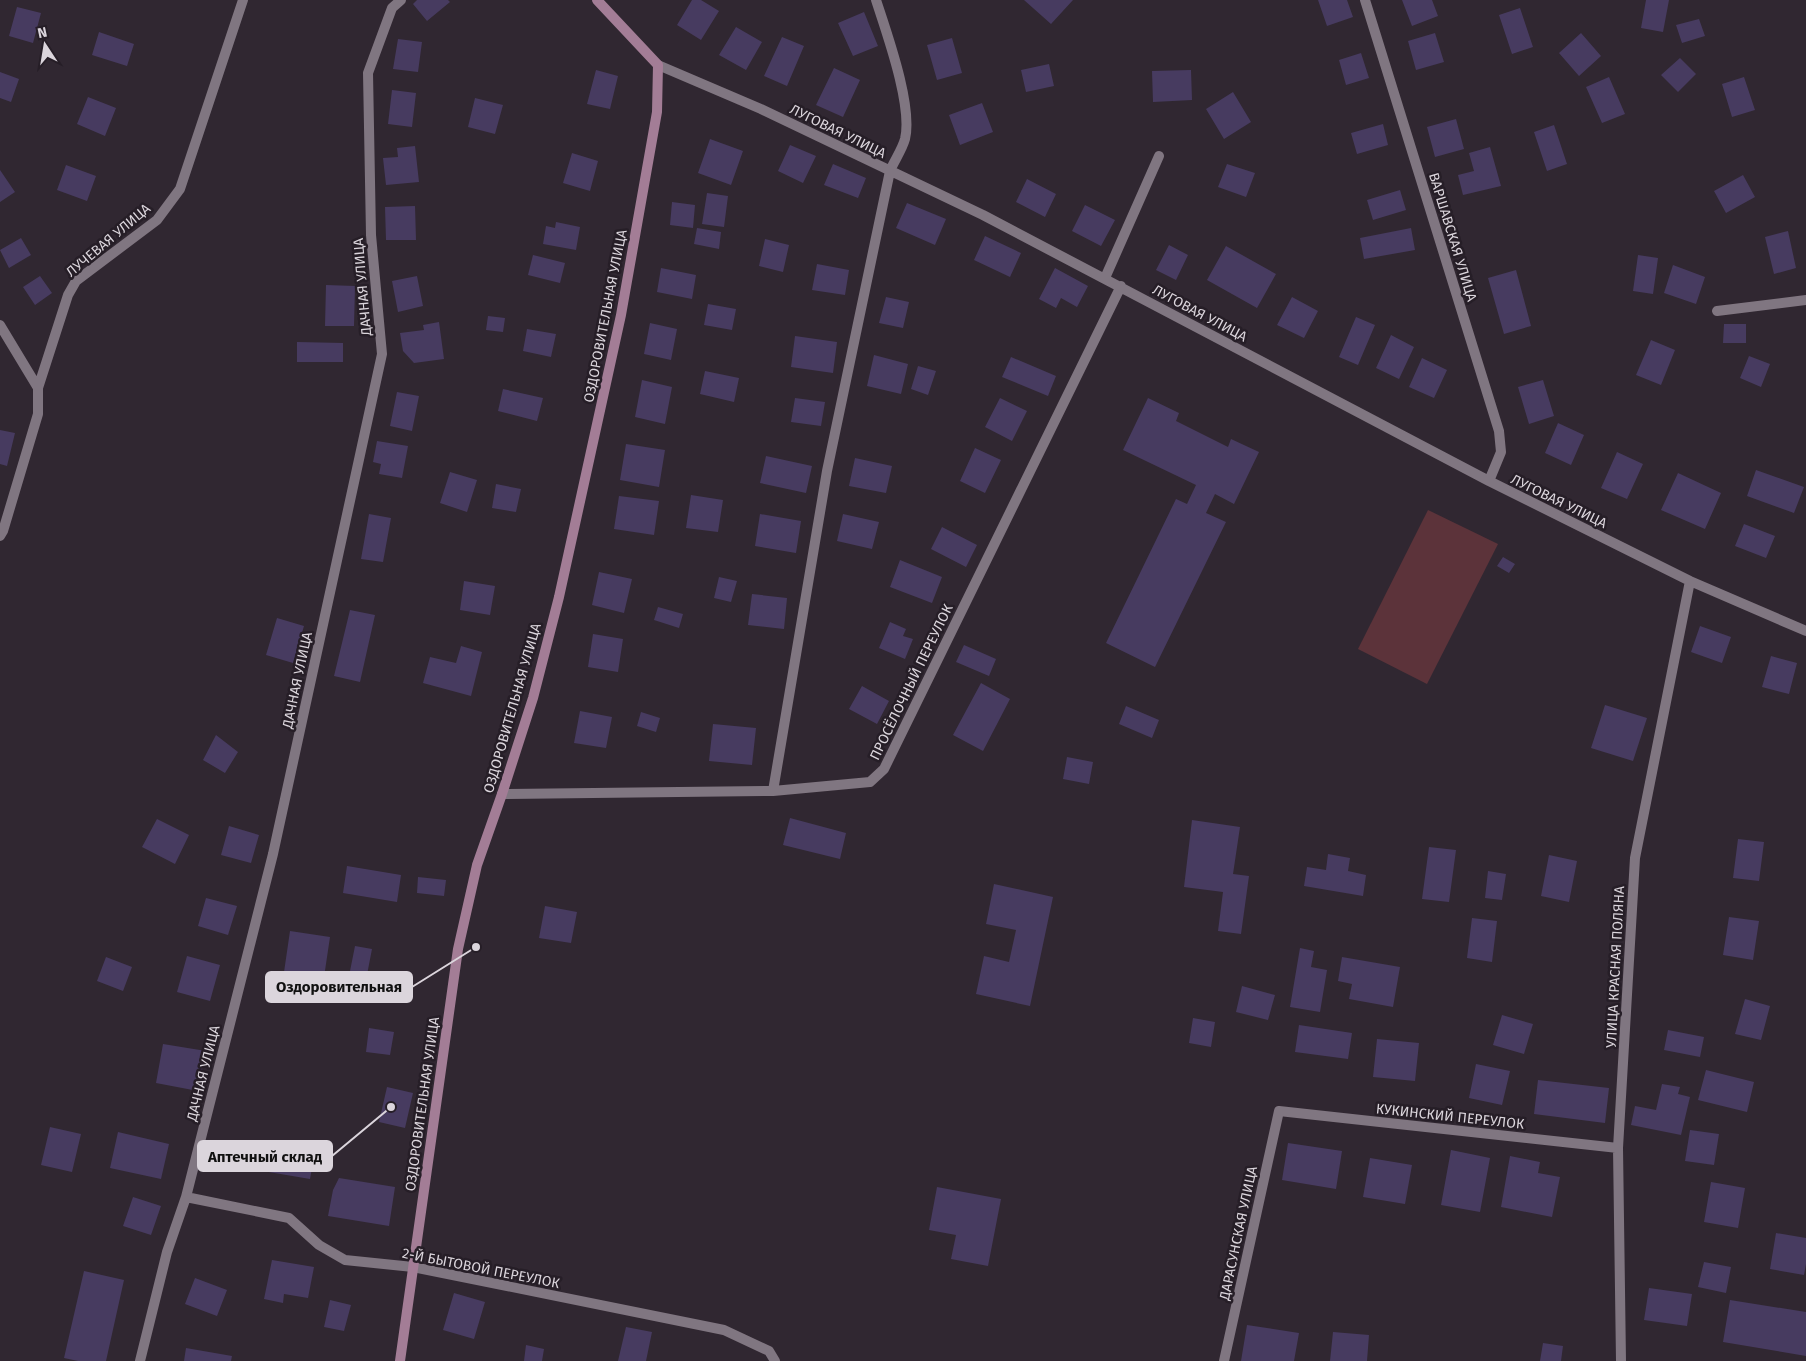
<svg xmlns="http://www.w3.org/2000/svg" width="1806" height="1361" viewBox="0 0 1806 1361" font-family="'Fira Sans',sans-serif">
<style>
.green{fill:#5c333a}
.building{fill:#473b60}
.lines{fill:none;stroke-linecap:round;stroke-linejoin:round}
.street{stroke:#807681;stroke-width:10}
.secondary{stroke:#a37d96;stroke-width:10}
.labels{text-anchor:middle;stroke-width:5;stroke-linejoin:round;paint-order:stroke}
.street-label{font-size:14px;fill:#dbd5dc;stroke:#261e27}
.leader{fill:none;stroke:#dbd5dc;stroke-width:2}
.callout-dot{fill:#dbd5dc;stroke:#261e27;stroke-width:2}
.callout{fill:#dbd5dc;stroke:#dbd5dc;stroke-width:2}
.callout-label{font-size:15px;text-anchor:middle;font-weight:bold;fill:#111}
</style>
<rect width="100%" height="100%" fill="#302731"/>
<path class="green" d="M 1428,510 L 1498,544 L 1427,684 L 1358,649 Z"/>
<path class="building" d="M 417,0 L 448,0 L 450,2 L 427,21 L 413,4 Z
M 692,0 L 701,0 L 719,11 L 701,40 L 677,25 Z
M 1024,0 L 1073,0 L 1051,24 Z
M 1318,0 L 1347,0 L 1353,17 L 1327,26 Z
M 1402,0 L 1432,0 L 1438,16 L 1412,26 Z
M 1646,0 L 1669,0 L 1663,32 L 1641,28 Z
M 17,7 L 41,13 L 33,43 L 9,36 Z
M 1520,8 L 1533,47 L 1512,54 L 1499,15 Z
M 864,12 L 878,46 L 853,56 L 838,23 Z
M 1699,19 L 1705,36 L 1682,43 L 1676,25 Z
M 736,27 L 762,42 L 746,70 L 719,55 Z
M 99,32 L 134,44 L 127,66 L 92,55 Z
M 1435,33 L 1444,62 L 1416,70 L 1408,41 Z
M 1581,33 L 1601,56 L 1579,76 L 1559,53 Z
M 782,37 L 804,46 L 787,86 L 764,76 Z
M 952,38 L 962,73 L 937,80 L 927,45 Z
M 398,39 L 422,42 L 418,72 L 393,69 Z
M 1361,53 L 1369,78 L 1346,85 L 1339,60 Z
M 1680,58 L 1696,74 L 1678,92 L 1661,75 Z
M 1049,64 L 1054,86 L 1026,92 L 1021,70 Z
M 834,68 L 860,80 L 843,117 L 816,105 Z
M 596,70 L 618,76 L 610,109 L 587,104 Z
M 1191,70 L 1192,100 L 1153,102 L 1152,71 Z
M 0,72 L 19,79 L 11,102 L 0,98 Z
M 1609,77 L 1625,114 L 1602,123 L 1586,87 Z
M 1744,77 L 1755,110 L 1732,117 L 1722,84 Z
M 392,90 L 416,93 L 412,127 L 388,124 Z
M 1233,92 L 1251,122 L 1224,139 L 1206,109 Z
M 88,97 L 116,108 L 105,136 L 77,124 Z
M 475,98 L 503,105 L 495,134 L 468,127 Z
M 982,103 L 993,132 L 960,145 L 949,115 Z
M 1456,119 L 1464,149 L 1435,157 L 1427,127 Z
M 1383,124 L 1388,145 L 1357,154 L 1351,133 Z
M 1554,125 L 1567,164 L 1547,171 L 1534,132 Z
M 710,139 L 743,151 L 731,185 L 698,173 Z
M 790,145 L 816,156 L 803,183 L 778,171 Z
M 415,146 L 419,182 L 386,185 L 383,158 L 398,157 L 397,148 Z
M 1490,147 L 1501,186 L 1463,195 L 1458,175 L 1474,171 L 1469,153 Z
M 572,153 L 598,161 L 590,191 L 563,183 Z
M 833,164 L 866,178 L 858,198 L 824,185 Z
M 1227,164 L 1255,173 L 1246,197 L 1218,187 Z
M 66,165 L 96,176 L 87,201 L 57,190 Z
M 0,170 L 15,192 L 0,202 Z
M 1743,175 L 1755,197 L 1726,213 L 1714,191 Z
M 1027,179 L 1056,194 L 1045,217 L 1016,202 Z
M 1400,190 L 1406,210 L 1373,220 L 1367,200 Z
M 707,193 L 728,196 L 724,227 L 702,224 Z
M 672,202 L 695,205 L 693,228 L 670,225 Z
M 907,203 L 946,219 L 935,245 L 896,228 Z
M 1085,205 L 1115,220 L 1101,246 L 1072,231 Z
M 415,206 L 416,240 L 386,240 L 385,207 Z
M 556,222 L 580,227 L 576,250 L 543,244 L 546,226 L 555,228 Z
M 697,228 L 721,232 L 719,249 L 694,244 Z
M 1411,228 L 1415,250 L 1364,259 L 1360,238 Z
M 1788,231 L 1796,268 L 1774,274 L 1765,237 Z
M 985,236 L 1021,253 L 1010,277 L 974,260 Z
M 21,238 L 31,255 L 9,268 L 0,250 Z
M 765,239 L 789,245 L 783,272 L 759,266 Z
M 1169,245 L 1188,255 L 1176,280 L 1156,270 Z
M 1226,246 L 1276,274 L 1257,308 L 1207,280 Z
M 533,255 L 565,263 L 560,283 L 528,275 Z
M 1638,255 L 1658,258 L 1653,294 L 1633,291 Z
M 817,264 L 849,270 L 845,295 L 812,290 Z
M 1673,265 L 1705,277 L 1696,304 L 1664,293 Z
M 661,268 L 696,275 L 692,299 L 657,292 Z
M 1055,268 L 1088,286 L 1077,307 L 1061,298 L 1056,308 L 1039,299 Z
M 1516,270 L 1531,326 L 1504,334 L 1488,278 Z
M 40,276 L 52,293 L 35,305 L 23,287 Z
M 417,276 L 423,306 L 398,312 L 392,281 Z
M 326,285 L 355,286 L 354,326 L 325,326 Z
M 886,297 L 909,302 L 903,328 L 879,323 Z
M 1292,297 L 1318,311 L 1304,338 L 1277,325 Z
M 708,304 L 736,309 L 732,330 L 704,325 Z
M 488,316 L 505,318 L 503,332 L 486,330 Z
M 1356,317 L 1375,325 L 1358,365 L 1339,357 Z
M 439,322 L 444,359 L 414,363 L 403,351 L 400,333 L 424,330 L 423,325 Z
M 650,323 L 677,329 L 671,360 L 644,354 Z
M 1724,324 L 1746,324 L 1746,343 L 1723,343 Z
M 527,329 L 556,334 L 551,357 L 523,351 Z
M 1391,335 L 1414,347 L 1399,379 L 1376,368 Z
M 795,336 L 837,342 L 833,373 L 791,367 Z
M 1651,340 L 1675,350 L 1661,385 L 1636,375 Z
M 297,342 L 343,343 L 343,362 L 297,362 Z
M 874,355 L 908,364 L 901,394 L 867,386 Z
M 1749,356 L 1770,364 L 1761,387 L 1740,378 Z
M 1011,357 L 1056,376 L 1048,396 L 1002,377 Z
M 1422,358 L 1447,370 L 1434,398 L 1409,387 Z
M 918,366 L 936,371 L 928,395 L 911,389 Z
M 705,371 L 739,378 L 734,402 L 700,394 Z
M 642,380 L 672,387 L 665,424 L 635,417 Z
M 1543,380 L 1554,416 L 1529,424 L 1518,387 Z
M 503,389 L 543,398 L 537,421 L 498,411 Z
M 397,392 L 419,396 L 412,431 L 390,426 Z
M 795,398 L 825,402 L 821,426 L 791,422 Z
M 1000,398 L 1027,411 L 1012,441 L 985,427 Z
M 1148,398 L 1179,413 L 1176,421 L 1228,447 L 1231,439 L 1259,452 L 1234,504 L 1215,494 L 1206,513 L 1226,522 L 1155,667 L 1106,643 L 1176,499 L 1187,504 L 1196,485 L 1123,450 Z
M 1558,423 L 1584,435 L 1571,465 L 1545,453 Z
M 0,430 L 15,433 L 7,466 L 0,464 Z
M 377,441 L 408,446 L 402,478 L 379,474 L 381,464 L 373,462 Z
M 626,444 L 665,450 L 659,487 L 620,480 Z
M 975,448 L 1001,460 L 985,493 L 960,481 Z
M 1617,452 L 1643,464 L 1627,499 L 1601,488 Z
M 766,456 L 812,466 L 806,493 L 760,483 Z
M 855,458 L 892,466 L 886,493 L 849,486 Z
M 1756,470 L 1804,487 L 1794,513 L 1747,496 Z
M 450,472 L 477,480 L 467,512 L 440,503 Z
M 1678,473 L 1721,493 L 1705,529 L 1661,510 Z
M 496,484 L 521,489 L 516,512 L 492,508 Z
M 691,495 L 723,500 L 718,532 L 686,528 Z
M 619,496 L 659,501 L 654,535 L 614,529 Z
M 369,514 L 391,518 L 383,562 L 361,559 Z
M 760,514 L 801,521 L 796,553 L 755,546 Z
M 843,514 L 879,522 L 872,549 L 837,541 Z
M 1744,524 L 1775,536 L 1766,558 L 1735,546 Z
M 942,527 L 977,545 L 966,567 L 931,549 Z
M 1503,557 L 1515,564 L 1509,573 L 1497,566 Z
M 900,560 L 942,577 L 932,603 L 890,587 Z
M 599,572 L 632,579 L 624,613 L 592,605 Z
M 719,577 L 737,581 L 731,602 L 714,598 Z
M 464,581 L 495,586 L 490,615 L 460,610 Z
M 752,594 L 787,598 L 784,629 L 748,625 Z
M 658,607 L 683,614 L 679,628 L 654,620 Z
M 350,610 L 375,615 L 360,682 L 334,676 Z
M 277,618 L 304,626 L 293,663 L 266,655 Z
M 890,622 L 906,629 L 903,636 L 913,639 L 905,659 L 879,648 Z
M 1700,626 L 1731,637 L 1722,663 L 1691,652 Z
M 593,634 L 623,639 L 618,672 L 588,667 Z
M 964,645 L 996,659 L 989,676 L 956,662 Z
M 461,646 L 482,652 L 471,696 L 423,683 L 430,657 L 456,663 Z
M 1771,656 L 1797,663 L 1789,694 L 1762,687 Z
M 981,683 L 1010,699 L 983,751 L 953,735 Z
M 862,686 L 889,701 L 877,724 L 849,709 Z
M 1605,705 L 1647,718 L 1633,761 L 1591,748 Z
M 1126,706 L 1159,720 L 1152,738 L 1119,724 Z
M 580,711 L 612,717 L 606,748 L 574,743 Z
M 641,712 L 660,718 L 656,732 L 637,726 Z
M 713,724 L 756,728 L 752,765 L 709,761 Z
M 216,735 L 238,752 L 225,773 L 203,760 Z
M 1067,757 L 1093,762 L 1089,784 L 1063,779 Z
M 790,818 L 846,833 L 840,859 L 783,845 Z
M 157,819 L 189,835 L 175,864 L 142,847 Z
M 1192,820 L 1240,827 L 1233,874 L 1249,876 L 1241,934 L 1218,931 L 1223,892 L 1184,887 Z
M 229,826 L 259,835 L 251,863 L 221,855 Z
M 1738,839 L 1764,842 L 1759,881 L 1733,878 Z
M 1429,847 L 1456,850 L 1449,902 L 1422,899 Z
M 1328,854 L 1350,858 L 1348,871 L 1366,875 L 1363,896 L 1304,886 L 1307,867 L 1326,870 Z
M 1549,855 L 1577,861 L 1569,902 L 1541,896 Z
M 347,866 L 401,875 L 397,902 L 343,893 Z
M 1488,871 L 1506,874 L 1502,900 L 1485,898 Z
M 418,877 L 446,880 L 444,896 L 417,893 Z
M 994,884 L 1053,897 L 1030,1006 L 976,994 L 984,956 L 1009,962 L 1016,930 L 986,924 Z
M 206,898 L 237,906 L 228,935 L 198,926 Z
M 545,906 L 577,912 L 571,943 L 539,938 Z
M 1729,917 L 1759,921 L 1753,960 L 1723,955 Z
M 1472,918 L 1497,921 L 1492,962 L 1467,958 Z
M 290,931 L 330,937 L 323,984 L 283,979 Z
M 355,946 L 372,949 L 366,980 L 349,976 Z
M 1300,948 L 1314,951 L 1311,967 L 1327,970 L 1320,1012 L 1290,1007 Z
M 187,956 L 220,965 L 210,1001 L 177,992 Z
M 106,957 L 132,967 L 123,991 L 97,981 Z
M 1342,957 L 1400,967 L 1393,1007 L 1349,999 L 1352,984 L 1338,981 Z
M 1242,986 L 1275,995 L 1268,1020 L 1236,1012 Z
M 1745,999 L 1770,1006 L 1761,1040 L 1735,1034 Z
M 1502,1015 L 1533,1024 L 1524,1054 L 1493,1045 Z
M 1193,1018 L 1215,1022 L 1211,1047 L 1189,1043 Z
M 1299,1025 L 1352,1033 L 1348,1059 L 1295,1052 Z
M 369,1028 L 394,1032 L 390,1055 L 366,1052 Z
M 1668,1030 L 1704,1037 L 1700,1057 L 1664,1050 Z
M 1377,1039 L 1419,1043 L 1415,1081 L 1373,1077 Z
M 163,1044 L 206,1051 L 198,1091 L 156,1083 Z
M 1476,1064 L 1510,1071 L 1502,1105 L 1469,1098 Z
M 1706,1070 L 1754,1082 L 1747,1112 L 1698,1100 Z
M 1538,1080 L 1609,1088 L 1605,1123 L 1534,1114 Z
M 1662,1084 L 1680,1087 L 1678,1094 L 1690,1097 L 1681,1135 L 1631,1125 L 1635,1106 L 1656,1110 Z
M 387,1087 L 413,1093 L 405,1128 L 379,1122 Z
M 50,1127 L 81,1134 L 72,1172 L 41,1165 Z
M 1690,1130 L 1719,1134 L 1714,1165 L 1685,1161 Z
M 118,1132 L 169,1144 L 161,1179 L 110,1168 Z
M 256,1141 L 315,1151 L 310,1179 L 251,1169 Z
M 1288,1143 L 1342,1151 L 1336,1189 L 1282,1180 Z
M 1451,1150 L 1490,1158 L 1480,1212 L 1441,1205 Z
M 1510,1156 L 1540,1162 L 1538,1173 L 1560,1177 L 1552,1217 L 1501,1207 Z
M 1370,1158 L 1412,1165 L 1405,1204 L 1363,1197 Z
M 339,1178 L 395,1187 L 389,1226 L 328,1216 L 333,1190 Z
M 1711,1182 L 1745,1188 L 1738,1228 L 1704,1222 Z
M 937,1187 L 1001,1199 L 988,1266 L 951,1259 L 956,1235 L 929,1230 Z
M 133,1197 L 161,1206 L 151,1235 L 123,1226 Z
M 1776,1233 L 1806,1238 L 1806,1264 L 1804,1275 L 1770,1269 Z
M 272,1260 L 314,1267 L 308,1298 L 284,1294 L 283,1303 L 264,1299 Z
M 1704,1262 L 1731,1267 L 1726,1293 L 1698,1287 Z
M 84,1271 L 124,1280 L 106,1361 L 78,1361 L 64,1358 Z
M 195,1278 L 227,1290 L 217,1316 L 185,1304 Z
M 1649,1288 L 1692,1294 L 1687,1326 L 1644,1320 Z
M 454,1293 L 485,1302 L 474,1339 L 443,1330 Z
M 330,1300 L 351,1305 L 344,1331 L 324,1327 Z
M 1730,1300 L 1806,1312 L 1806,1356 L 1723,1342 Z
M 1247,1325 L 1299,1333 L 1294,1361 L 1241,1361 Z
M 626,1327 L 652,1332 L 646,1361 L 618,1361 Z
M 1333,1332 L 1369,1335 L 1367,1361 L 1330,1361 Z
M 1543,1343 L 1563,1346 L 1561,1361 L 1540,1361 Z
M 526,1345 L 544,1349 L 542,1361 L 524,1361 Z
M 186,1348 L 232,1356 L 231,1361 L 184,1361 Z"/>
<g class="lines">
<path class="street" d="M 1365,0 L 1499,431 L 1501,452 L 1489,481
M 658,65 L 761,109 L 983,215 L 1489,481 L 1690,581 L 1806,631
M 1105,278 L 1159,156
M 1717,311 L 1806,300
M 0,325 L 38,388
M 0,536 L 3,531 L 38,414 L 38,388 L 68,295 L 76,281 L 157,220 L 180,189 L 243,0
M 773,791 L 827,471 L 890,171 C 894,161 902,150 905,139 C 913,106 887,34 876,0
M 502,794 L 773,791 L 870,782 L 884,769 L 1121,286
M 186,1197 L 289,1218 L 319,1245 L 345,1260 L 413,1267 L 724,1330 L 769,1351 L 775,1361
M 140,1361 L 167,1252 L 186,1197 L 273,854 L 382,354 L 371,235 L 368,73 L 392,8 L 401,0
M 1224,1361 L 1279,1111 L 1618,1148
M 1621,1361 L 1618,1148 L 1635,858 L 1690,581"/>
<path class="secondary" d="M 400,1361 L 458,949 L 477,865 L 502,794 L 533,698 L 559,597 L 621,315 L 657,112 L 658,65 L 597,0"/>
</g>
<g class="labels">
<g class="street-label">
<text transform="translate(838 131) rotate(26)" y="5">ЛУГОВАЯ УЛИЦА</text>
<text transform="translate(1453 237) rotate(73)" y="5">ВАРШАВСКАЯ УЛИЦА</text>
<text transform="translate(108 240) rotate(-40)" y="5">ЛУЧЕВАЯ УЛИЦА</text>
<text transform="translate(362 287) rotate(-95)" y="5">ДАЧНАЯ УЛИЦА</text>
<text transform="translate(1200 313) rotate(28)" y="5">ЛУГОВАЯ УЛИЦА</text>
<text transform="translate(605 316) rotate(-79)" y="5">ОЗДОРОВИТЕЛЬНАЯ УЛИЦА</text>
<text transform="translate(1559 501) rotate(26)" y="5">ЛУГОВАЯ УЛИЦА</text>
<text transform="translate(297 680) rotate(-78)" y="5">ДАЧНАЯ УЛИЦА</text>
<text transform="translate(911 682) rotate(-64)" y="5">ПРОСЁЛОЧНЫЙ ПЕРЕУЛОК</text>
<text transform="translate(512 708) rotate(-74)" y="5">ОЗДОРОВИТЕЛЬНАЯ УЛИЦА</text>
<text transform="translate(1615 967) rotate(-87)" y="5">УЛИЦА КРАСНАЯ ПОЛЯНА</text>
<text transform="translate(203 1073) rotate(-76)" y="5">ДАЧНАЯ УЛИЦА</text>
<text transform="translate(422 1104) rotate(-82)" y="5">ОЗДОРОВИТЕЛЬНАЯ УЛИЦА</text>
<text transform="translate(1450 1116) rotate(6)" y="5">КУКИНСКИЙ ПЕРЕУЛОК</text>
<text transform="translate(1238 1233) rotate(-78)" y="5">ДАРАСУНСКАЯ УЛИЦА</text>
<text transform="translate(481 1268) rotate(11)" y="5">2-Й БЫТОВОЙ ПЕРЕУЛОК</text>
</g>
</g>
<path class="leader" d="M476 947L412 987M391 1107L332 1156"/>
<g class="callout-dot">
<circle cx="476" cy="947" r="5"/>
<circle cx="391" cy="1107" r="5"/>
</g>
<g class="callout">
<rect x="266" y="972" width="146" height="30" rx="5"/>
<rect x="198" y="1141" width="134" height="30" rx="5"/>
</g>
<g class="callout-label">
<text x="339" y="992">Оздоровительная</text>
<text x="265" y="1162">Аптечный склад</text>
</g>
<g transform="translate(45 45) rotate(348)" stroke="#261e27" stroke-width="4" paint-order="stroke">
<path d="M0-4L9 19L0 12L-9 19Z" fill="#dbd5dc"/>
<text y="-8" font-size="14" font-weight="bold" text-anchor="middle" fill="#dbd5dc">N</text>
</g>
</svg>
